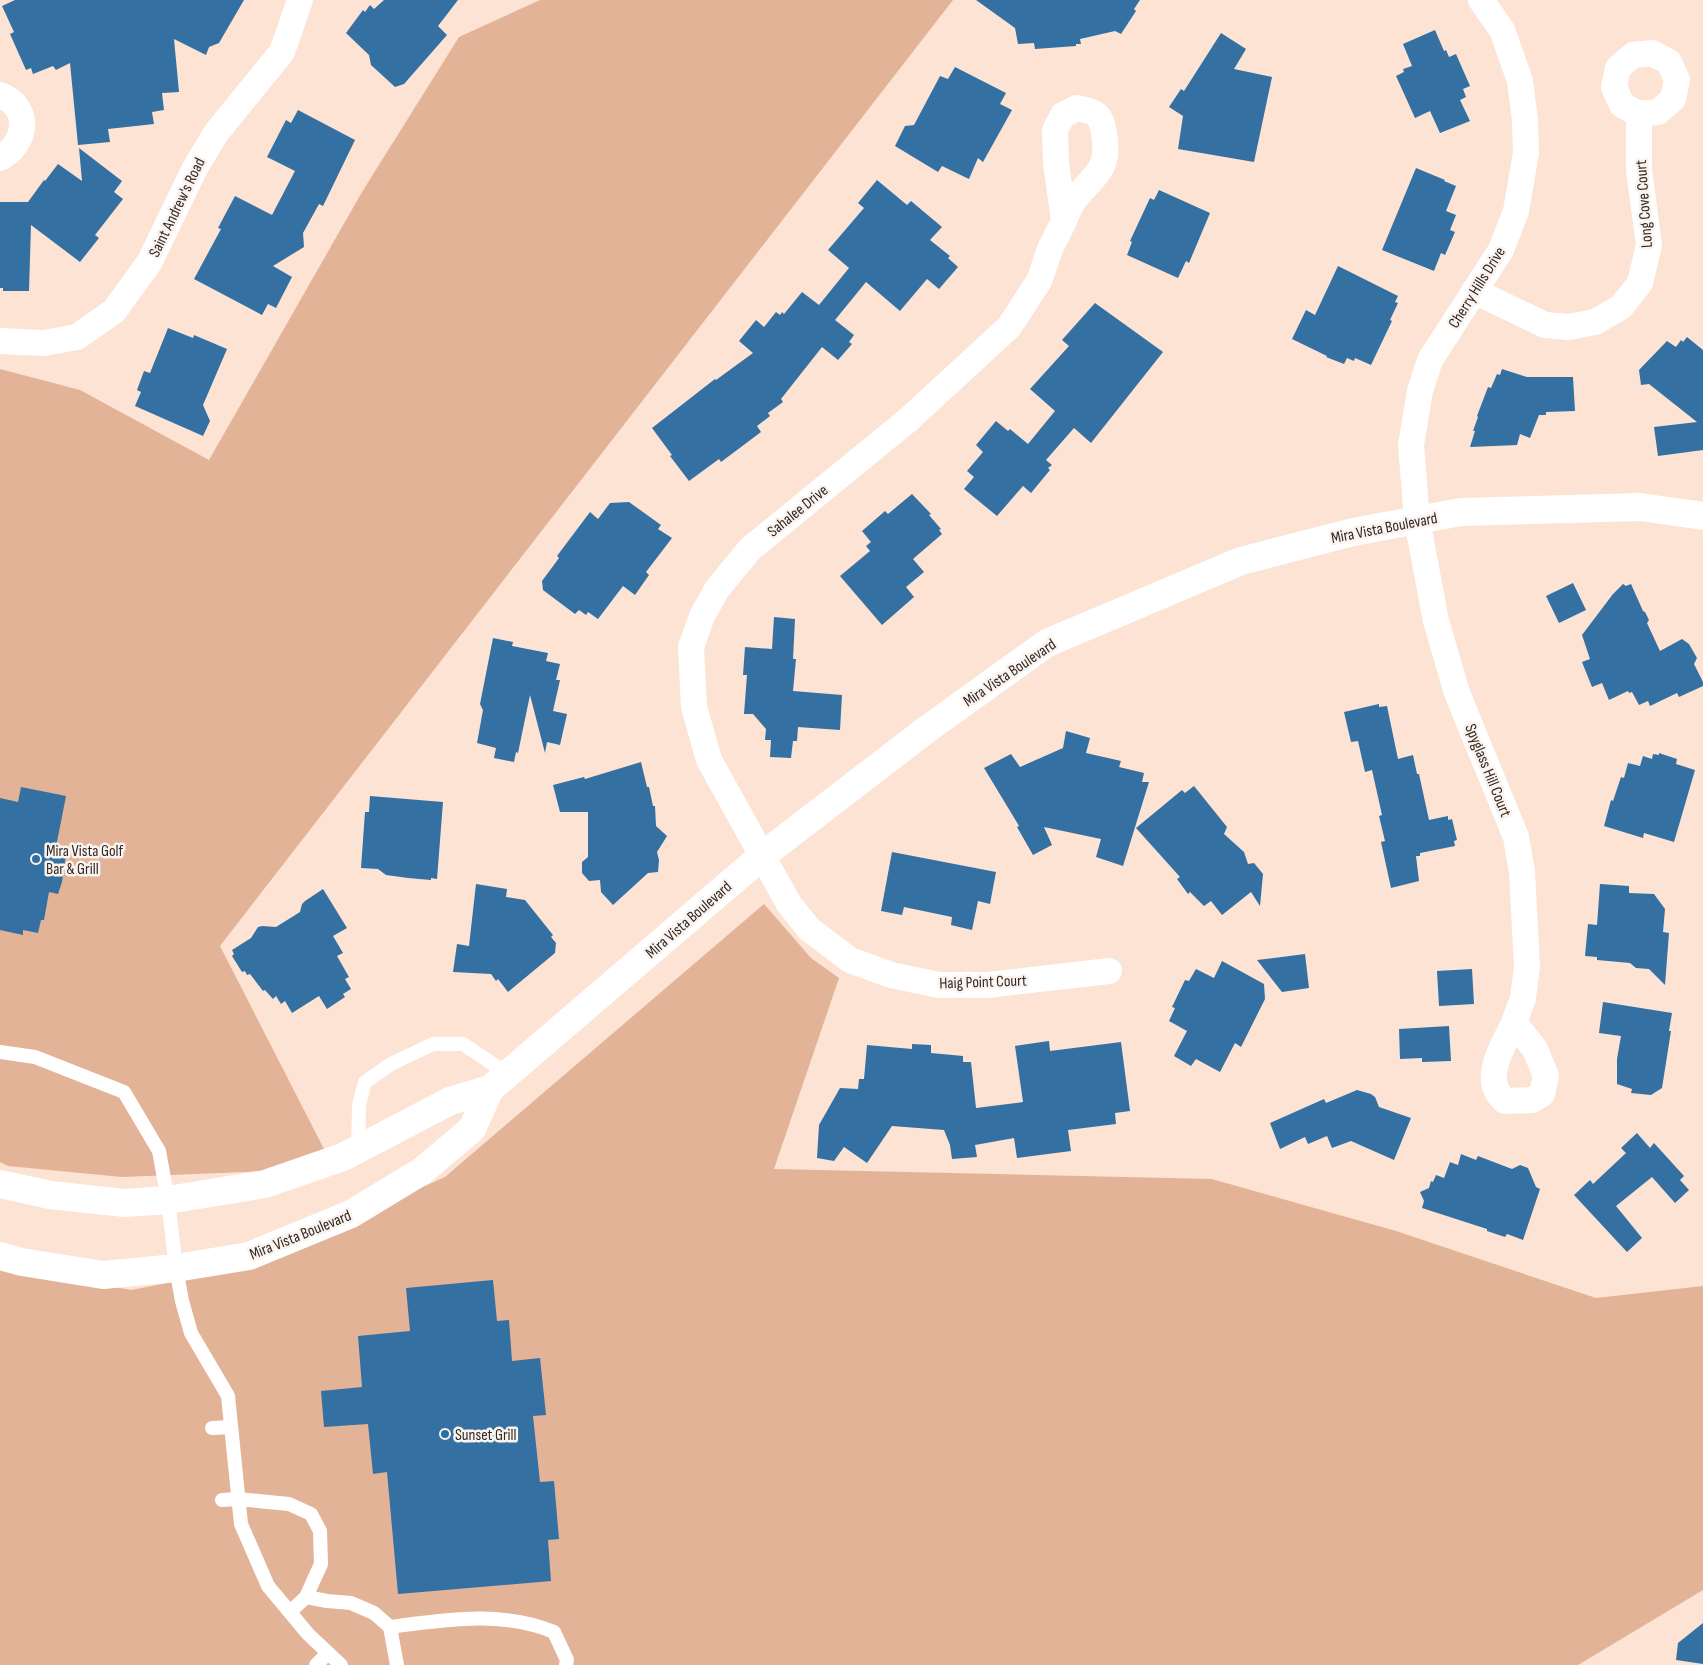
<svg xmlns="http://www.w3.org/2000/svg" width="1703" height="1665" viewBox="0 0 1703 1665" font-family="'Sofia Sans Condensed',sans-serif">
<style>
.green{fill:#e2b396}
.building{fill:#3470a2}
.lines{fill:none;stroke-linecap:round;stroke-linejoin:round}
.lane{stroke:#fff;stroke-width:14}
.street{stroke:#fff;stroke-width:26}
.secondary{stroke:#fff;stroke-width:28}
.poi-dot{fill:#2c6fa4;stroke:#faf4f0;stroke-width:2}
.labels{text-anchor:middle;stroke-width:5;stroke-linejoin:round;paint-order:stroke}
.street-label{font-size:16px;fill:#332721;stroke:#faf4f0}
.poi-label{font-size:16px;fill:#332721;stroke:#faf4f0;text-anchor:start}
</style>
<rect width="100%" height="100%" fill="#fce3d4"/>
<path class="green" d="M 540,0 L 953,0 L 220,946 L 326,1153 L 268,1171 L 122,1177 L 8,1166 L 0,1162 L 0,369 L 80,390 L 209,460 L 362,192 L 459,37 Z
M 764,904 L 811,958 L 839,978 L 774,1169 L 1212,1179 L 1396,1231 L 1596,1298 L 1703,1286 L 1703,1590 L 1578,1665 L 0,1665 L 0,1261 L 45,1274 L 131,1290 L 241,1269 L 445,1177 Z"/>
<path class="building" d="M 15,0 L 244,0 L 219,43 L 209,47 L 206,55 L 174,39 L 179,92 L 162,93 L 164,110 L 152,112 L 154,124 L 108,129 L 110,142 L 78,145 L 70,63 L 56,70 L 53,66 L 33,74 L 31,68 L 26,70 L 10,34 L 14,32 L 2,6 Z
M 384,0 L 458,0 L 438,26 L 447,35 L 404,84 L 395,87 L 371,65 L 369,55 L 346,33 L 363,10 L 365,12 L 370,5 L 374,9 Z
M 976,0 L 1140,0 L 1134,9 L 1136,11 L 1121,34 L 1115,31 L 1080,39 L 1081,44 L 1076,44 L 1076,46 L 1035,49 L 1034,43 L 1018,44 L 1015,28 Z
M 1435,30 L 1444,51 L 1446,50 L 1449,57 L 1456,54 L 1470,86 L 1463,89 L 1466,97 L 1460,100 L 1470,121 L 1440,133 L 1430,111 L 1415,118 L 1396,76 L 1404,72 L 1403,69 L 1412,66 L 1403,44 Z
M 1221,33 L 1246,49 L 1234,69 L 1272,77 L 1254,162 L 1178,149 L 1183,116 L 1169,107 L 1181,89 L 1184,91 Z
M 955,67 L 1006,93 L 1000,104 L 1012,110 L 983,162 L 978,158 L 969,179 L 942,166 L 938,172 L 895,146 L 905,126 L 914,125 L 940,76 L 948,79 Z
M 298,110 L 355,140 L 323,206 L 319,204 L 303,233 L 304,247 L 273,266 L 292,277 L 276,308 L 268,304 L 262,315 L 194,279 L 221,229 L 218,228 L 235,196 L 272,215 L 295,171 L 267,157 L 286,120 L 291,123 Z
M 79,148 L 122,181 L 114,192 L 123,199 L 95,235 L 99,238 L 80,262 L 31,225 L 29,291 L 3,291 L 3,288 L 0,288 L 0,202 L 28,202 L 44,180 L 45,181 L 58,164 L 82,181 Z
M 1416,168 L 1445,180 L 1444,181 L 1456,186 L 1446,211 L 1456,215 L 1450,230 L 1455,232 L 1445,255 L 1441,253 L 1434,271 L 1382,250 Z
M 877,180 L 907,205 L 911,201 L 942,227 L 930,240 L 950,256 L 948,258 L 958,267 L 939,289 L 927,279 L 900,311 L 866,282 L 835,320 L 854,335 L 849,342 L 852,344 L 838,360 L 822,347 L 781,399 L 783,402 L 768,413 L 770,416 L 757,426 L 761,432 L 721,462 L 719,459 L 689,481 L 670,456 L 672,455 L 652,428 L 715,379 L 716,380 L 753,353 L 739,341 L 756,320 L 764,327 L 776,312 L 780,315 L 782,312 L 784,314 L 802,292 L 819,305 L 849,268 L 828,250 L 864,208 L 858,203 Z
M 1159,190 L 1210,213 L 1189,263 L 1186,261 L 1178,278 L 1127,255 L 1132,242 L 1130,241 L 1150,198 L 1154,200 Z
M 1338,266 L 1398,296 L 1395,302 L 1398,303 L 1390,320 L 1392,321 L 1371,365 L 1355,358 L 1354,361 L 1347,358 L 1344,364 L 1326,357 L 1327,356 L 1292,339 L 1306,310 L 1315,315 Z
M 1095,303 L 1163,352 L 1091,443 L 1074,428 L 1046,460 L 1052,465 L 1048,468 L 1050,470 L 1031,493 L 1023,486 L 997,516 L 964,489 L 974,477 L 967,471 L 983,452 L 976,445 L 996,421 L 1008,431 L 1010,429 L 1028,444 L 1055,411 L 1030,389 L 1069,346 L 1062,340 Z
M 168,328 L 193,338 L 194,335 L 227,349 L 203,405 L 210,421 L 203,436 L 135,406 L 141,392 L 137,390 L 144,371 L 150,373 Z
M 1687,337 L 1703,350 L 1703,450 L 1658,456 L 1654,427 L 1697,422 L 1649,384 L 1641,385 L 1639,370 L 1667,341 L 1676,347 L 1681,340 L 1683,342 Z
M 1502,369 L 1527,377 L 1573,377 L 1575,411 L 1546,412 L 1546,415 L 1539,415 L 1530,438 L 1520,434 L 1517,445 L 1470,447 L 1475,431 L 1473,431 L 1478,417 L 1477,416 L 1488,387 L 1491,388 L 1497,374 L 1500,375 Z
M 912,494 L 931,514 L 929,515 L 941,529 L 939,530 L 942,534 L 913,559 L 924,572 L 906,587 L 914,597 L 882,625 L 840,576 L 870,551 L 866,546 L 871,542 L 862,531 L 885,511 L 888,514 Z
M 629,502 L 661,525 L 658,529 L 672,538 L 646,572 L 649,575 L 635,595 L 623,586 L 598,619 L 588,612 L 586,615 L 579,610 L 575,614 L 543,590 L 542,581 L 559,558 L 557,556 L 590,512 L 598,519 L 610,503 Z
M 1573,583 L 1586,610 L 1559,623 L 1546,596 Z
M 1623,584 L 1626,586 L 1631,584 L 1643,611 L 1645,612 L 1649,620 L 1647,623 L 1660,651 L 1682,639 L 1689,644 L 1697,658 L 1694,664 L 1703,682 L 1703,686 L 1679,697 L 1677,693 L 1650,706 L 1648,701 L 1639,705 L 1632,692 L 1629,693 L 1628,691 L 1609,700 L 1602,683 L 1592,687 L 1582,662 L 1590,659 L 1582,635 L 1613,594 Z
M 774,617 L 795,619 L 793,659 L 796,659 L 793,691 L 842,695 L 840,730 L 798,727 L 797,741 L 793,741 L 791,758 L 770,757 L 771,740 L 765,740 L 766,729 L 753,714 L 744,714 L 747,675 L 743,675 L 745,647 L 772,649 Z
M 493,638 L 513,642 L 512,646 L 548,653 L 546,661 L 560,664 L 556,680 L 560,680 L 553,711 L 567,714 L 560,745 L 547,742 L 545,753 L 530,695 L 518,753 L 516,752 L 514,762 L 494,758 L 496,748 L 477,743 L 483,710 L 480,704 Z
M 1379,704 L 1379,707 L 1387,706 L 1398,759 L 1413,755 L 1417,774 L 1419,774 L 1429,820 L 1448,816 L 1448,820 L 1452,819 L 1457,840 L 1454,841 L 1455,846 L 1420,853 L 1420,856 L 1416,856 L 1419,881 L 1391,888 L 1381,842 L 1385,841 L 1379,816 L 1382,815 L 1372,770 L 1365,772 L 1358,741 L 1351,742 L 1344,712 Z
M 1066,731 L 1090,738 L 1086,753 L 1121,761 L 1119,767 L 1144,773 L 1142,782 L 1149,782 L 1123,866 L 1096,857 L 1101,839 L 1044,827 L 1052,845 L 1033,855 L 1017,827 L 1019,826 L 984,768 L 1011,754 L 1020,767 L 1063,748 Z
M 1659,753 L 1677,759 L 1676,764 L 1695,770 L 1674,842 L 1644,833 L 1643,838 L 1604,826 L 1611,800 L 1613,801 L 1621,777 L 1624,778 L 1628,763 L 1640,766 L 1643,756 L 1652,759 L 1653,754 L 1659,755 Z
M 641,762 L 647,787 L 649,787 L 653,806 L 655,806 L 656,826 L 667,836 L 657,852 L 659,860 L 658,872 L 648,873 L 613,905 L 601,892 L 600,880 L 589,881 L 582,873 L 582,862 L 588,857 L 588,812 L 560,812 L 553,785 L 584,777 L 585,779 Z
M 1194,786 L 1227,827 L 1224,834 L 1244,852 L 1248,864 L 1254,863 L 1263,874 L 1260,906 L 1251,892 L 1222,915 L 1211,901 L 1204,906 L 1190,892 L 1188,894 L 1177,879 L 1180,877 L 1136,828 L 1182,790 L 1185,793 Z
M 21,787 L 66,796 L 55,852 L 66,854 L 62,882 L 58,894 L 49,892 L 44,920 L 41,920 L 38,933 L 23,930 L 23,935 L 0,930 L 0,798 L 18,802 Z
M 370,796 L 443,802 L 437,879 L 431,878 L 431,880 L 408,878 L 386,875 L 378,869 L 361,868 L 365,812 L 369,812 Z
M 892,852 L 996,872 L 990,904 L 978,901 L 972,930 L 951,925 L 952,917 L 904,907 L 902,915 L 881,911 Z
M 476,884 L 507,889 L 506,897 L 525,900 L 553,935 L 551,937 L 556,943 L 555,953 L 508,992 L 498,979 L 496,981 L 491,974 L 453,972 L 457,944 L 469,946 Z
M 1600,884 L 1629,886 L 1629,893 L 1654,894 L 1665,909 L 1663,932 L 1669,933 L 1665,985 L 1649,969 L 1636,968 L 1630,963 L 1597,960 L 1597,957 L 1585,956 L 1588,924 L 1597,925 Z
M 323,889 L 347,928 L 333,936 L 343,953 L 337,956 L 349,977 L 345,979 L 351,989 L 343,994 L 345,997 L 327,1009 L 319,996 L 292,1013 L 285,1001 L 281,1004 L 276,996 L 273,999 L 265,990 L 263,991 L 250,974 L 247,975 L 245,971 L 242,972 L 232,956 L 234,954 L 232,950 L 251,938 L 258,927 L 262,926 L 276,927 L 300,912 L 302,904 L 305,901 Z
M 1305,954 L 1309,988 L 1282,992 L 1257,960 Z
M 1222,961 L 1264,984 L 1265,999 L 1241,1047 L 1235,1043 L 1220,1072 L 1196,1059 L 1191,1066 L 1174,1056 L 1187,1031 L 1169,1021 L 1175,1008 L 1172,1007 L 1185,980 L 1189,981 L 1196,969 L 1214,978 Z
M 1472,969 L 1474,1004 L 1439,1006 L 1437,971 Z
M 1603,1002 L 1672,1013 L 1669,1031 L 1671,1031 L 1662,1088 L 1651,1095 L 1631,1093 L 1632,1089 L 1617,1084 L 1617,1059 L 1621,1036 L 1599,1033 Z
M 1449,1026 L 1451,1061 L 1422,1062 L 1422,1058 L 1400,1059 L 1399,1029 Z
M 1049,1041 L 1050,1051 L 1121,1042 L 1130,1111 L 1115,1113 L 1116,1124 L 1068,1130 L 1071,1151 L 1017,1158 L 1014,1138 L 975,1145 L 977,1157 L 952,1159 L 950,1145 L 944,1130 L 892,1126 L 867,1163 L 844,1147 L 834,1161 L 817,1158 L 819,1125 L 840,1088 L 858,1089 L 859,1079 L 864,1079 L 867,1045 L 912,1049 L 912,1044 L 931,1045 L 931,1053 L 963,1056 L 963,1062 L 971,1062 L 976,1108 L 1023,1102 L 1015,1046 Z
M 1357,1090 L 1371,1094 L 1375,1097 L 1379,1107 L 1411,1118 L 1394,1160 L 1351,1141 L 1332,1148 L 1327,1136 L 1308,1144 L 1305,1137 L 1280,1149 L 1270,1123 L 1324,1099 L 1326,1103 Z
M 1637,1133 L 1650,1148 L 1654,1143 L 1684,1176 L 1680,1180 L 1689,1190 L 1675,1203 L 1652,1177 L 1616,1206 L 1642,1238 L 1627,1252 L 1574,1195 L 1590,1180 L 1593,1184 L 1626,1153 L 1621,1148 Z
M 1461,1154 L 1476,1160 L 1478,1156 L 1512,1169 L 1520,1165 L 1528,1168 L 1536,1187 L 1540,1189 L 1523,1240 L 1507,1234 L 1505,1237 L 1487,1231 L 1487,1229 L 1422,1208 L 1424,1201 L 1420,1192 L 1429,1188 L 1431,1181 L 1433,1182 L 1436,1175 L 1444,1178 L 1450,1162 L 1458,1165 Z
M 493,1280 L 497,1321 L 509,1320 L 512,1361 L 540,1358 L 546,1415 L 533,1416 L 540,1482 L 554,1481 L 559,1539 L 548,1540 L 551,1581 L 398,1594 L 387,1472 L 373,1474 L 368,1424 L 324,1427 L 321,1391 L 362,1387 L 358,1336 L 410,1331 L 406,1288 Z
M 1703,1623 L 1703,1664 L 1676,1660 L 1678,1643 Z"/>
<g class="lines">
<path class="lane" d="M 0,1052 L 35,1057 L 124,1092 L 159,1151 L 168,1200 L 176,1268 L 182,1301 L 191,1333 L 228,1396 L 241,1524 L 268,1586 L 308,1634 L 341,1665
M 358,1149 L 359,1105 L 365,1082 L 391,1064 L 433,1044 L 463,1044 L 508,1074
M 212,1428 L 231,1427
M 222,1500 L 237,1499 L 289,1504 L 311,1514 L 320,1531 L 321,1564 L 306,1597 L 290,1612
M 306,1597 L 327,1601 L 351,1603 L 374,1613 L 390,1627 L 397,1665
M 390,1627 C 444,1620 502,1610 554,1632 L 567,1660 L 566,1665
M 316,1665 L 328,1653"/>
<path class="street" d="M 1481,0 L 1502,30 L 1520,81 L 1525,120 L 1526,153 L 1516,211 L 1501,250 L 1430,360 L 1420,391 L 1411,445 L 1417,520 L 1436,621 L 1457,693 L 1516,837 L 1522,872 L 1527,967 L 1523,998 L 1514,1023
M 1652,53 L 1669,62 L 1677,80 L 1673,99 L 1658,112 L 1639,114 L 1622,105 L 1614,87 L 1618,68 L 1633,55 Z
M 0,95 C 32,107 27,144 0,158
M 1077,108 C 1095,112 1101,113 1104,133 C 1111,173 1092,175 1072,203 C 1069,209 1066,215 1064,221 L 1056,163 L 1055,130 L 1063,115 Z
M 1064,221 L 1050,249 L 1039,281 L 1009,327 L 908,420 L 750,549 L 717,589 L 702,616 L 691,647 L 694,707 L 709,760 L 789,904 L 809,929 L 850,960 L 891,975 L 939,985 L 988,985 L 1109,971
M 1474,291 L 1545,325 L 1569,327 L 1595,322 L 1621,307 L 1640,283 L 1649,245 L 1639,170 L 1639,114
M 0,341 L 44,343 L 77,337 L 114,311 L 149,263 L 195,168 L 216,133 L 282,52 L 300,0
M 1514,1023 L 1535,1049 L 1546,1076 L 1542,1094 L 1532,1100 L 1505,1101 C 1480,1080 1503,1046 1514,1023 Z"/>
<path class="secondary" d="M 0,1184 L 50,1195 L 125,1203 L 168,1200 L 265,1184 L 343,1157 L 450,1101 L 490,1089 L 762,856 L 926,730 L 1047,643 L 1241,561 L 1353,532 L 1461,512 L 1640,507 L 1703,516
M 0,1256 L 22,1262 L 103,1275 L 176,1268 L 249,1256 L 351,1214 L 422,1171 L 472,1129 L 490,1089"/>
</g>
<g class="poi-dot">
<circle cx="36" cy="859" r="5"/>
<circle cx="445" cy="1434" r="5"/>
</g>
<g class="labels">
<g class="street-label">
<text transform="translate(1643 204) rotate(-94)" y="6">Long Cove Court</text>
<text transform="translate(176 207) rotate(-64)" y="6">Saint Andrew's Road</text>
<text transform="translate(1476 287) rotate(-58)" y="6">Cherry Hills Drive</text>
<text transform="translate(797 510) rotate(-39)" y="6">Sahalee Drive</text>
<text transform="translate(1384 527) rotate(-11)" y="6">Mira Vista Boulevard</text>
<text transform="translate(1009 672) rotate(-34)" y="6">Mira Vista Boulevard</text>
<text transform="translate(1489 770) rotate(68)" y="6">Spyglass Hill Court</text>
<text transform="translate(688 919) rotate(-41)" y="6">Mira Vista Boulevard</text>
<text transform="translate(983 981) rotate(-2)" y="6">Haig Point Court</text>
<text transform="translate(300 1234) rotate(-22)" y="6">Mira Vista Boulevard</text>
</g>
<g class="poi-label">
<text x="46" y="856">Mira Vista Golf<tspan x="46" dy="18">Bar &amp; Grill</tspan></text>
<text x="455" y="1440">Sunset Grill</text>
</g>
</g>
</svg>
